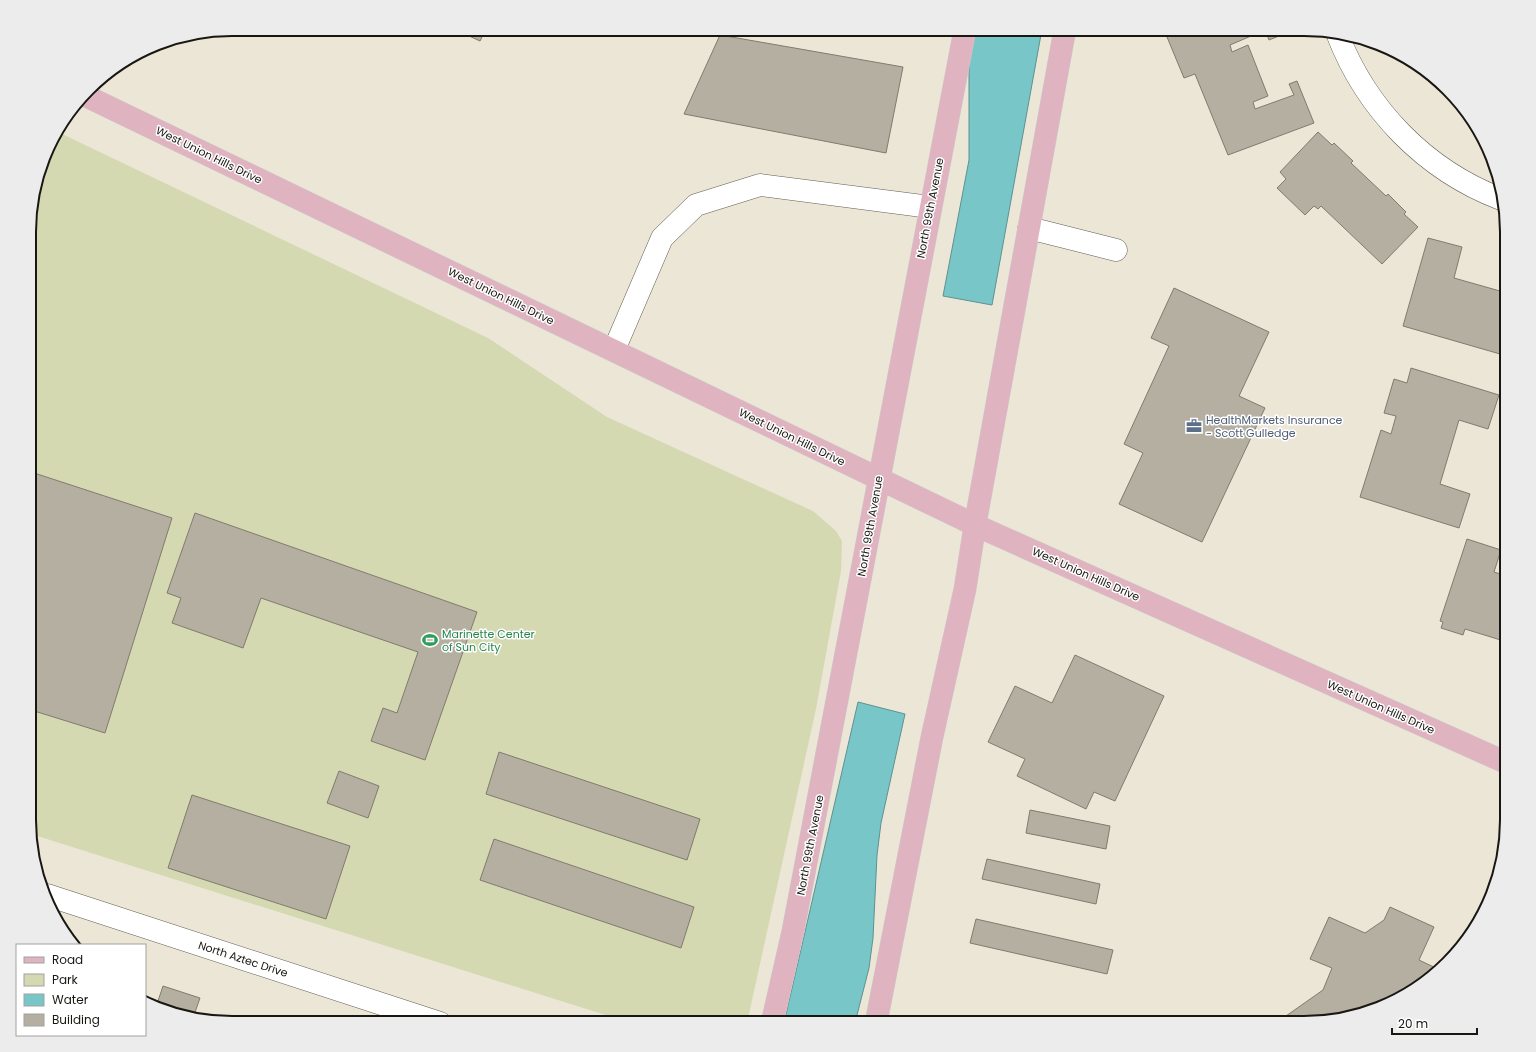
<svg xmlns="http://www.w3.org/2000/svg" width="1536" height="1052" viewBox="0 0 1536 1052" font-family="Poppins,sans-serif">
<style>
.green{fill:#d4d9b1}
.water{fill:#79c6c8;stroke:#5c9291}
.building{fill:#b5afa1;stroke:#817b6e}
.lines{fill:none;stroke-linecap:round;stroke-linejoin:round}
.minor-casing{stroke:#635e51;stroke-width:23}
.major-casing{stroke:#cccccb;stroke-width:23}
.minor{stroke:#fff;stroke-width:22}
.major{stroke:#e0b3c1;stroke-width:22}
.labels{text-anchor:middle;stroke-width:3;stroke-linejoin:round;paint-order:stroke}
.street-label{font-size:11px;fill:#191712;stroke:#fff}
.service-label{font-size:11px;fill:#4e5e75;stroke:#fff;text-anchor:start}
.leisure-label{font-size:11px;fill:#27864d;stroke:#fff;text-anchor:start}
.rim{fill:none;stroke:#191712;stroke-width:2}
</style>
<rect width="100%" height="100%" fill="#ece6d7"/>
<path class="green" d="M 58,132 L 488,338 L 607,417 L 813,511 L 836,531 L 842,541 L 841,571 L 816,709 L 747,1023 L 631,1023 L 31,834 L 31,206 L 50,142 Z"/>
<path class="water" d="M 976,29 L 1042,29 L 992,305 L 943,296 L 969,160 L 969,65 Z
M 858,702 L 905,714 L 881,823 L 877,855 L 873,938 L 869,968 L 855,1023 L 784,1023 Z"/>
<path class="building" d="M 454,29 L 486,29 L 480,41 Z
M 1276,29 L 1279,36 L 1269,40 L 1265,30 L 1230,45 L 1232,52 L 1248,45 L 1268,96 L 1253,102 L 1255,109 L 1294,95 L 1289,84 L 1297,81 L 1314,123 L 1228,155 L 1195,74 L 1184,78 L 1167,37 L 1178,33 L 1177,30 L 1179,29 Z
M 720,35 L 903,67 L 886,153 L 684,114 Z
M 1318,132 L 1332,145 L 1334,143 L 1353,161 L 1351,163 L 1386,196 L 1388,194 L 1406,212 L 1404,214 L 1418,227 L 1382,264 L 1321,206 L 1318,209 L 1314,206 L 1305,215 L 1277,188 L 1286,179 L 1280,172 Z
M 1428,238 L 1462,247 L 1454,278 L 1507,293 L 1507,356 L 1403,326 Z
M 1174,288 L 1269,332 L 1239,396 L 1265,408 L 1202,542 L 1119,504 L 1143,453 L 1124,444 L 1169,346 L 1151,338 Z
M 1411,368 L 1499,395 L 1488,429 L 1459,420 L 1440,484 L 1470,494 L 1459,528 L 1360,497 L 1381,430 L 1391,434 L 1396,416 L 1384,413 L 1394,379 L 1407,383 Z
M 31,472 L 172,518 L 105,733 L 31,710 Z
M 195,513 L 477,612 L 425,760 L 371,741 L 383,708 L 397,713 L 418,652 L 261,598 L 243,648 L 172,623 L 181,598 L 167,593 Z
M 1467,539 L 1501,550 L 1494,572 L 1507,576 L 1507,642 L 1465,629 L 1463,635 L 1441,628 L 1443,622 L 1440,621 Z
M 1075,655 L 1164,696 L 1115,801 L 1094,792 L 1086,809 L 1017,776 L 1025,759 L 988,742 L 1015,686 L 1052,703 Z
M 499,752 L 700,819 L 687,860 L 486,794 Z
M 339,771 L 379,786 L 368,818 L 327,803 Z
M 192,795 L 350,846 L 326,919 L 168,868 Z
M 1030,810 L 1110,826 L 1106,849 L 1026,833 Z
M 494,839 L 694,907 L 681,948 L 480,880 Z
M 987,859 L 1100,884 L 1096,904 L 982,879 Z
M 1390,907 L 1434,927 L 1419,960 L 1440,970 L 1438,973 L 1394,1002 L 1356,1016 L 1304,1023 L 1276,1023 L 1323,990 L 1332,968 L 1310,959 L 1329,917 L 1365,933 L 1384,920 Z
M 976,919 L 1113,950 L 1107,974 L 970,943 Z
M 163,986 L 200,998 L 193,1018 L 167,1012 L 156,1007 Z
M 259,1016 L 280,1023 L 257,1023 Z"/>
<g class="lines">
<defs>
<path id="minor" d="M 1337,33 C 1366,109 1425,170 1501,199
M 1029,228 L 1116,250
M 614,350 L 662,238 L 696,205 L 760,185 L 930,207
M 47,895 L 440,1023"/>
<path id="major" d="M 86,96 L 975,525 L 1507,763
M 772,1023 L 793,931 L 965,29
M 876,1023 L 932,737 L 965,589 L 975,525 L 1065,29"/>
</defs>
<use href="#minor" class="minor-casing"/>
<use href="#major" class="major-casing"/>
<use href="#minor" class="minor"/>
<use href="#major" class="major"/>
</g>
<defs>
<symbol id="office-bare" viewBox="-9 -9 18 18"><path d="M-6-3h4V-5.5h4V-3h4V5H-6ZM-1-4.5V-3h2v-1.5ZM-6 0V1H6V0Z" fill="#5c6f8a" stroke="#fff" stroke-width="2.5" paint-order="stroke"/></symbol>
<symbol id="stadium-bare" viewBox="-9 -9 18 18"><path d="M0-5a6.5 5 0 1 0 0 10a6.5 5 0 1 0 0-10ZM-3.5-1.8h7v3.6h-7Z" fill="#2e9e5b" stroke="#fff" stroke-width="2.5" paint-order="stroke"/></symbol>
</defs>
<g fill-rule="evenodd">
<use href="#office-bare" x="1183" y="415" width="22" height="22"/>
<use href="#stadium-bare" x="419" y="629" width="22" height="22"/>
</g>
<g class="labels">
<g class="street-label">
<text transform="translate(209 155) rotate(26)" y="4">West Union Hills Drive</text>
<text transform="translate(930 208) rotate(-79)" y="4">North 99th Avenue</text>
<text transform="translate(501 296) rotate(26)" y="4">West Union Hills Drive</text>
<text transform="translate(792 437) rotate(26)" y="4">West Union Hills Drive</text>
<text transform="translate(870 526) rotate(-80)" y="4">North 99th Avenue</text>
<text transform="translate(1086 574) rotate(24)" y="4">West Union Hills Drive</text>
<text transform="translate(1381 707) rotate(24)" y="4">West Union Hills Drive</text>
<text transform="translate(810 845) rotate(-79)" y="4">North 99th Avenue</text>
<text transform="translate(243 959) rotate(18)" y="4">North Aztec Drive</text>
</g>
<g class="service-label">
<text x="1206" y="424">HealthMarkets Insurance<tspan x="1206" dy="13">- Scott Gulledge</tspan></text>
</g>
<g class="leisure-label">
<text x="442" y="638">Marinette Center<tspan x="442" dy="13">of Sun City</tspan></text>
</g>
</g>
<path d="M0 0H1536V1052H0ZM232 36H1304A196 196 0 0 1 1500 232V820A196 196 0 0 1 1304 1016H232A196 196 0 0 1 36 820V232A196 196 0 0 1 232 36Z" fill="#edecec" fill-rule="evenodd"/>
<path class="rim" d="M232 36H1304A196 196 0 0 1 1500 232V820A196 196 0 0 1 1304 1016H232A196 196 0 0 1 36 820V232A196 196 0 0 1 232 36Z"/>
<rect x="16" y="944" width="130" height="92" fill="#ffffff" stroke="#a3a2a0"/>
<rect x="24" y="957" width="20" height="6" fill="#e0b3c1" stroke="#a3a2a0"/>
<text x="52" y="964" font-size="12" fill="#191712">Road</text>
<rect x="24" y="974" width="20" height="12" fill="#d4d9b1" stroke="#a3a2a0"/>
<text x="52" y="984" font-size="12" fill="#191712">Park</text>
<rect x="24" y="994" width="20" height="12" fill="#79c6c8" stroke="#a3a2a0"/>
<text x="52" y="1004" font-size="12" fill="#191712">Water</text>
<rect x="24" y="1014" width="20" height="12" fill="#b5afa1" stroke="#a3a2a0"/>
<text x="52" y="1024" font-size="12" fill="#191712">Building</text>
<path d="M1392 1028v6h85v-6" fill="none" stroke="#191712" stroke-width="2"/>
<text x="1398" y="1028" font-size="12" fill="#191712" stroke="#ffffff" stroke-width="3" paint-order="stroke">20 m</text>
</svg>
